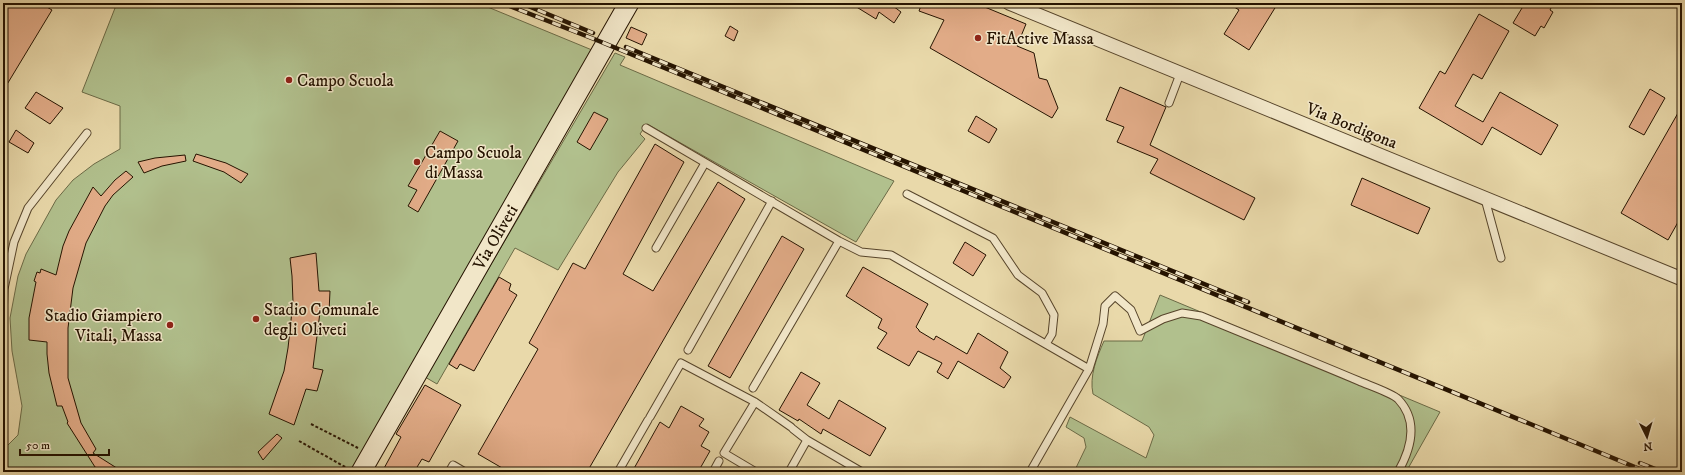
<svg xmlns="http://www.w3.org/2000/svg" width="1685" height="475" viewBox="0 0 1685 475" font-family="'IM FELL DW Pica',serif">
<style>
.green{fill:#b1c08d;stroke:#6b6a46}
.building{fill:#e2ac88;stroke:#251300}
.lines{fill:none;stroke-linecap:round;stroke-linejoin:round}
.lane-casing{stroke:#56442a;stroke-width:9}
.street-casing{stroke:#56442a;stroke-width:15}
.secondary-casing{stroke:#251300;stroke-width:21}
.path{stroke:#251300;stroke-width:2;stroke-dasharray:3 2;stroke-linecap:butt}
.lane{stroke:#f1e6c8;stroke-width:7}
.street{stroke:#f1e6c8;stroke-width:13}
.secondary{stroke:#f1e6c8;stroke-width:19}
.rail-casing{stroke:#251300;stroke-width:4.5}
.rail{stroke:#f1e6c8;stroke-width:3;stroke-dasharray:9;stroke-linecap:butt}
.poi-dot{fill:#8f2418;stroke:#f1e6c8;stroke-width:1.5}
.labels{text-anchor:middle;stroke-width:3;stroke-linejoin:round;paint-order:stroke}
.poi-label{font-size:17px;fill:#251300;stroke:#f1e6c8;text-anchor:start}
.street-label{font-size:17px;fill:#251300;stroke:#f1e6c8}
</style>
<rect width="100%" height="100%" fill="#e9d9aa"/>
<filter id="stains"><feTurbulence type="fractalNoise" baseFrequency=".005" numOctaves="4"/><feColorMatrix values="0 0 0 0 .2 0 0 0 0 .09 0 0 0 0 .02 0 0 0 .5 -.17"/></filter>
<radialGradient id="worn" r=".72"><stop offset=".6" stop-color="#630" stop-opacity="0"/><stop offset="1" stop-color="#630" stop-opacity=".3"/></radialGradient>
<path class="green" d="M 117,3 L 478,3 L 592,50 L 354,472 L 3,472 L 3,450 L 18,435 L 22,406 L 12,351 L 10,318 L 18,276 L 26,254 L 56,200 L 73,180 L 94,164 L 120,149 L 120,106 L 82,92 Z
M 615,53 L 625,57 L 620,65 L 894,181 L 856,242 L 647,124 L 640,134 L 645,139 L 618,172 L 558,270 L 515,248 L 437,384 L 425,377 Z
M 1160,295 L 1440,412 L 1406,472 L 1074,472 L 1086,447 L 1084,438 L 1066,427 L 1070,417 L 1146,458 L 1154,435 L 1149,427 L 1093,394 C 1089,376 1097,357 1104,341 L 1142,341 Z"/>
<path class="building" d="M 3,3 L 40,3 L 52,10 L 3,91 Z
M 850,3 L 889,3 L 901,12 L 894,23 L 879,12 L 876,19 Z
M 922,3 L 975,3 L 1026,24 L 1017,46 L 1034,53 L 1039,78 L 1047,80 L 1058,108 L 1052,118 L 930,48 L 944,20 L 919,11 Z
M 1228,3 L 1278,3 L 1249,50 L 1224,34 L 1239,10 Z
M 1525,3 L 1542,3 L 1551,8 L 1550,10 L 1553,12 L 1544,28 L 1541,26 L 1535,36 L 1513,23 Z
M 1479,14 L 1509,31 L 1482,79 L 1473,74 L 1455,106 L 1483,122 L 1500,92 L 1558,125 L 1541,155 L 1492,127 L 1482,145 L 1419,108 L 1440,71 L 1445,74 Z
M 730,26 L 738,31 L 734,41 L 725,36 Z
M 631,27 L 647,34 L 642,45 L 626,38 Z
M 1120,87 L 1166,107 L 1150,145 L 1255,198 L 1244,220 L 1150,173 L 1158,159 L 1117,142 L 1124,127 L 1106,120 Z
M 1650,89 L 1665,98 L 1644,135 L 1629,127 Z
M 36,92 L 63,108 L 50,124 L 25,108 Z
M 1682,106 L 1682,215 L 1668,240 L 1621,213 Z
M 594,112 L 608,119 L 590,150 L 577,142 Z
M 976,116 L 997,129 L 989,143 L 968,131 Z
M 16,130 L 34,143 L 28,153 L 9,142 Z
M 440,131 L 458,141 L 418,212 L 408,206 L 417,190 L 408,186 Z
M 655,144 L 684,162 L 623,274 L 653,291 L 718,182 L 745,199 L 587,472 L 509,472 L 478,454 L 538,349 L 529,343 L 573,263 L 585,269 Z
M 196,154 L 226,163 L 248,174 L 241,183 L 224,172 L 193,161 Z
M 185,155 L 186,161 L 162,166 L 144,173 L 138,162 L 155,158 Z
M 126,171 L 133,177 L 113,195 L 105,206 L 86,243 L 73,288 L 68,328 L 68,378 L 81,423 L 96,449 L 93,453 L 123,472 L 103,472 L 95,467 L 67,423 L 68,422 L 62,406 L 57,406 L 49,373 L 47,354 L 47,342 L 29,340 L 29,318 L 36,282 L 34,281 L 37,272 L 40,273 L 41,269 L 56,275 L 63,246 L 69,231 L 93,187 L 101,196 L 115,180 Z
M 1362,178 L 1430,208 L 1418,234 L 1351,205 Z
M 782,236 L 804,249 L 730,378 L 708,366 Z
M 965,242 L 986,255 L 973,276 L 953,263 Z
M 316,253 L 319,291 L 330,291 L 329,312 L 320,312 L 313,368 L 323,370 L 317,391 L 306,389 L 294,425 L 269,414 L 284,371 L 288,348 L 293,302 L 292,276 L 290,258 Z
M 863,267 L 928,304 L 916,327 L 919,330 L 919,331 L 934,340 L 936,336 L 967,354 L 978,333 L 1008,352 L 1000,368 L 1011,377 L 1004,388 L 958,361 L 948,379 L 937,372 L 942,363 L 918,351 L 909,366 L 877,348 L 887,333 L 878,328 L 882,319 L 846,296 Z
M 499,277 L 511,284 L 509,290 L 517,295 L 474,371 L 460,364 L 457,369 L 449,364 Z
M 801,372 L 820,383 L 807,405 L 829,419 L 839,400 L 886,428 L 870,456 L 823,429 L 821,434 L 799,419 L 798,421 L 779,410 Z
M 425,385 L 461,405 L 429,462 L 422,459 L 414,472 L 382,472 L 401,437 L 396,434 Z
M 681,406 L 704,419 L 699,426 L 709,432 L 701,446 L 710,451 L 698,472 L 632,472 L 660,422 L 669,428 Z
M 277,434 L 282,438 L 263,460 L 258,452 Z"/>
<g class="lines">
<defs>
<path id="lane" d="M 1169,103 L 1180,74
M 646,128 L 839,241 L 861,252 L 891,255 L 1089,369 L 1030,472
M 907,194 L 993,238 L 1018,275 L 1042,293 L 1054,315 L 1052,334 L 1046,344
M 1485,199 L 1501,258
M 656,248 L 705,163
M 3,321 L 4,289 L 14,242 L 28,208 L 87,133
M 688,350 L 772,201
M 1089,369 L 1103,324 L 1105,306 L 1115,296 L 1131,310 L 1140,331 L 1163,319 L 1182,313 L 1201,316 C 1254,338 1307,359 1359,381 C 1368,385 1392,393 1398,399 C 1419,421 1411,449 1398,472
M 753,388 L 839,241
M 650,417 L 681,363 L 755,402
M 793,429 L 807,440
M 449,472 L 453,465 L 465,472
M 618,472 L 648,420
M 713,472 L 719,461
M 756,472 L 724,453 L 755,402 L 791,427
M 789,472 L 807,440 L 862,472"/>
<path id="street" d="M 1009,3 L 1682,279"/>
<path id="secondary" d="M 361,472 L 629,3"/>
</defs>
<use href="#lane" class="lane-casing"/>
<use href="#street" class="street-casing"/>
<use href="#secondary" class="secondary-casing"/>
<path class="path" d="M 311,424 L 358,448
M 299,441 L 347,468"/>
<use href="#lane" class="lane"/>
<use href="#street" class="street"/>
<use href="#secondary" class="secondary"/>
<defs>
<path id="rail" d="M 502,3 L 594,39 L 1647,472
M 521,3 L 593,33
M 626,47 L 1248,302
M 1640,463 L 1663,472"/>
</defs>
<use href="#rail" class="rail-casing"/>
<use href="#rail" class="rail"/>
</g>
<g class="poi-dot">
<circle cx="978" cy="38" r="4"/>
<circle cx="289" cy="80" r="4"/>
<circle cx="417" cy="162" r="4"/>
<circle cx="256" cy="319" r="4"/>
<circle cx="170" cy="325" r="4"/>
</g>
<g class="labels">
<g class="poi-label">
<text x="986" y="44">FitActive Massa</text>
<text x="297" y="86">Campo Scuola</text>
<text x="425" y="158">Campo Scuola<tspan x="425" dy="20">di Massa</tspan></text>
<text x="264" y="315">Stadio Comunale<tspan x="264" dy="20">degli Oliveti</tspan></text>
<text x="162" y="321" text-anchor="end">Stadio Giampiero<tspan x="162" dy="20">Vitali, Massa</tspan></text>
</g>
<g class="street-label">
<text transform="translate(1352 125) rotate(22)" y="6">Via Bordigona</text>
<text transform="translate(495 237) rotate(-60)" y="6">Via Oliveti</text>
</g>
</g>
<rect width="1685" height="475" fill="none" stroke="#e9d9aa" stroke-width="16"/>
<rect x="4" y="4" width="1677" height="467" fill="none" stroke="#251300" stroke-width="2"/>
<rect x="8" y="8" width="1669" height="459" fill="none" stroke="#251300"/>
<g transform="translate(1647 437) rotate(175)" stroke="#f1e6c8" stroke-width="3" paint-order="stroke">
<path d="M0-3L7 15L0 10L-7 15Z" fill="#251300"/>
<text y="-6" font-size="11" font-weight="bold" text-anchor="middle" fill="#251300">N</text>
</g>
<path d="M20 449v6h89v-6" fill="none" stroke="#251300" stroke-width="2"/>
<text x="26" y="449" font-size="12" fill="#251300" stroke="#f1e6c8" stroke-width="3" paint-order="stroke">50 m</text>
<rect width="100%" height="100%" filter="url(#stains)"/>
<rect width="100%" height="100%" fill="url(#worn)"/>
</svg>
